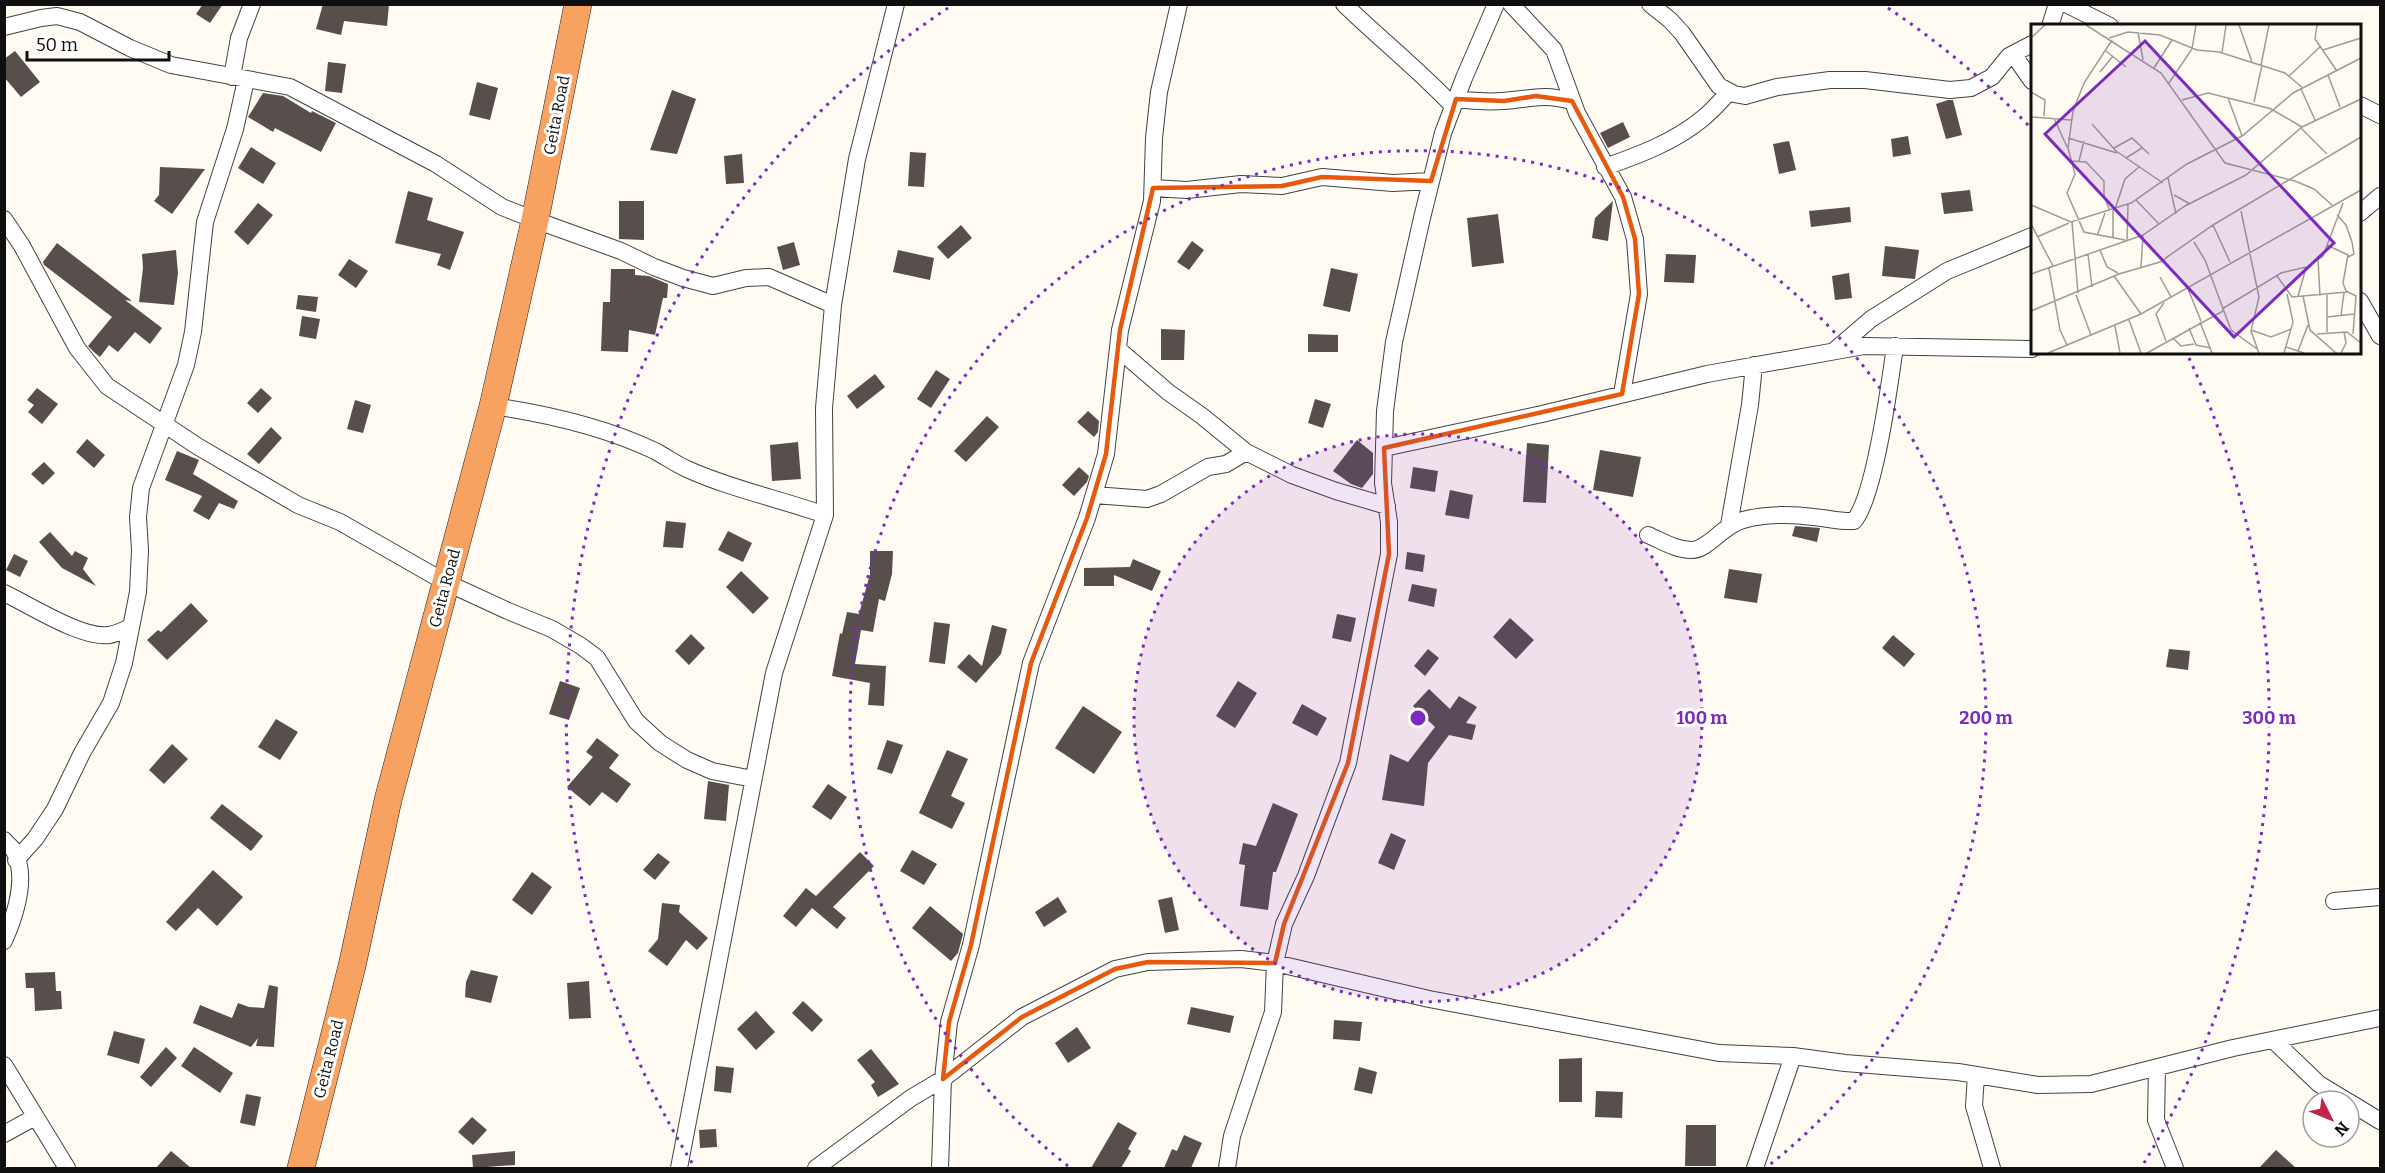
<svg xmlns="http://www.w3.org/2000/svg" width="2385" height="1173" viewBox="0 0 2385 1173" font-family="Bitter,serif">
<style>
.building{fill:#584e4c}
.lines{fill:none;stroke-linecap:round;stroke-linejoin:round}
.minor-casing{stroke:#424242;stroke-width:18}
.trunk-casing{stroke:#202020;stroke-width:28}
.minor{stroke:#fff;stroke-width:16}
.trunk{stroke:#f7a261;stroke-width:27}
.marked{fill:none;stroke:#e8590c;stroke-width:4.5;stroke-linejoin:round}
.ring{fill:none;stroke:#7b2cbf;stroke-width:3;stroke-dasharray:3 6}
.labels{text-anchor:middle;stroke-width:6;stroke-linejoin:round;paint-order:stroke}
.street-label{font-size:16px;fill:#0f0f0f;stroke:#fff}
.inset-road{fill:none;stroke:#9f9c97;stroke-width:1.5}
.view{fill:#7b2cbf;fill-opacity:0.15;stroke:#7b2cbf;stroke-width:3}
.inset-edge{fill:none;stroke:#0f0f0f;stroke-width:3}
.centre{fill:#7b2cbf;stroke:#fff;stroke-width:3}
.ring-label{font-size:18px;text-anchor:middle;font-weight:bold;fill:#7b2cbf;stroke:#fff;stroke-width:6;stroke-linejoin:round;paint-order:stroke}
</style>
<rect width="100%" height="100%" fill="#fffaf2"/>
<path class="building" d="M 203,4 L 223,4 L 210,23 L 196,14 Z
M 323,4 L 389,4 L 387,26 L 344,21 L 341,35 L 316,29 Z
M 15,51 L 40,82 L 21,97 L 4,77 L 4,59 Z
M 328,62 L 346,64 L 342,93 L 325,91 Z
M 477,82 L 498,88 L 490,120 L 469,115 Z
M 672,90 L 696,99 L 677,154 L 650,150 Z
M 263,93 L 283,96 L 311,113 L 312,111 L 336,123 L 321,152 L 275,128 L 273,132 L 248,117 Z
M 1948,100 L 1953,100 L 1962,135 L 1946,139 L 1936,104 Z
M 1623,122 L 1630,137 L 1608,148 L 1600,133 Z
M 1908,136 L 1911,154 L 1893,157 L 1891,139 Z
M 1789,141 L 1796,170 L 1779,174 L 1773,144 Z
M 251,147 L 276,163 L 263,184 L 238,168 Z
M 910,152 L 926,153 L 924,187 L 908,186 Z
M 742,154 L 744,183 L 726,184 L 724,156 Z
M 160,167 L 205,169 L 172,214 L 154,201 L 159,195 Z
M 1970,190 L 1973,211 L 1944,214 L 1941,193 Z
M 408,191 L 433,198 L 427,220 L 464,232 L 450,270 L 437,265 L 441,254 L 395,243 Z
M 619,201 L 644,201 L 644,240 L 619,239 Z
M 1613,201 L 1608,241 L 1592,238 L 1595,218 Z
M 258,203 L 273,215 L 248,245 L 234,232 Z
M 1850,207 L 1851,222 L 1811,227 L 1809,211 Z
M 1498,214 L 1504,263 L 1472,267 L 1467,218 Z
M 961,225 L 972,238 L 948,259 L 937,247 Z
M 1192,241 L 1204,250 L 1189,270 L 1177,262 Z
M 794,242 L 800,265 L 783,270 L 777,247 Z
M 57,243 L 132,301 L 125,300 L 162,328 L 150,344 L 135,332 L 118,352 L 109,345 L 100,357 L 95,353 L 88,346 L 112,317 L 44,265 L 43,262 Z
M 1885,246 L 1919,250 L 1915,279 L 1882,276 Z
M 176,250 L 178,273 L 174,305 L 139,302 L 143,268 L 142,254 Z
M 898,250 L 934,258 L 930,280 L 893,272 Z
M 1666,254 L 1696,255 L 1694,283 L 1664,282 Z
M 349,259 L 368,271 L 356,288 L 338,275 Z
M 1331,268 L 1358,274 L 1350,312 L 1323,306 Z
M 611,269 L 635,269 L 635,275 L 649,276 L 668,284 L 667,298 L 663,298 L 655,335 L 629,330 L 628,352 L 601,351 L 603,302 L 610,302 Z
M 1849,273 L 1852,298 L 1835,300 L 1832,276 Z
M 298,295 L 318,297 L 316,312 L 296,309 Z
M 302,316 L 320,319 L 316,339 L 299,336 Z
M 1161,329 L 1185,330 L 1184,360 L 1161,360 Z
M 1308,334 L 1338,335 L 1338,352 L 1308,352 Z
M 936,370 L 950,379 L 931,408 L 917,399 Z
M 875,374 L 885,387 L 857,409 L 847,396 Z
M 37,388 L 58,404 L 42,424 L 28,412 L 34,405 L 27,400 Z
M 261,388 L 272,398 L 258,413 L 247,403 Z
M 1315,399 L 1331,404 L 1323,428 L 1308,423 Z
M 355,400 L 371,405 L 363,433 L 347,429 Z
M 1088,411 L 1099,421 L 1098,432 L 1094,437 L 1077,422 Z
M 987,416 L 999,427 L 966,462 L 954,451 Z
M 271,427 L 282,438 L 259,464 L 247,454 Z
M 87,439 L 105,455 L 94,468 L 76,452 Z
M 1357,440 L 1373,453 L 1373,474 L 1362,488 L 1351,484 L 1333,471 Z
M 798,442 L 801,479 L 772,481 L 770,445 Z
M 1527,443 L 1549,445 L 1546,503 L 1523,502 Z
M 1600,450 L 1641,457 L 1633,497 L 1593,490 Z
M 177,451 L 199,460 L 193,474 L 238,501 L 234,509 L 219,503 L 209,520 L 193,511 L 202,496 L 165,480 Z
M 44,462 L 55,473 L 43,485 L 31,474 Z
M 1079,467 L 1089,476 L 1087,482 L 1074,496 L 1062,485 Z
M 1413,467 L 1438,471 L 1435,492 L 1410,488 Z
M 1450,490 L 1473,495 L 1469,519 L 1445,515 Z
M 666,521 L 686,523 L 683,548 L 663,547 Z
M 1795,526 L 1820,528 L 1817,542 L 1792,536 Z
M 728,531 L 752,543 L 743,562 L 718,550 Z
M 50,532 L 72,556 L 75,551 L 88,558 L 83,569 L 96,586 L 62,568 L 39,542 Z
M 870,551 L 893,551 L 892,574 L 885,601 L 879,599 L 873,632 L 861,630 L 855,664 L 886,666 L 884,706 L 868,705 L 870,683 L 832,676 L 840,633 L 842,634 L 847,612 L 859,614 L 870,574 Z
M 1407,552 L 1425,555 L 1423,572 L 1405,569 Z
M 14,554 L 28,561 L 20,577 L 6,570 Z
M 1133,559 L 1161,571 L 1152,591 L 1114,575 L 1114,586 L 1084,586 L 1084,568 L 1130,567 Z
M 1729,569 L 1762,574 L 1757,603 L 1724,598 Z
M 741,571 L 769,598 L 753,614 L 726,587 Z
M 1412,584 L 1437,589 L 1434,607 L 1408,601 Z
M 191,603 L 208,621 L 167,660 L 147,640 L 158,630 L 161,632 Z
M 1337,614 L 1356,618 L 1351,642 L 1332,638 Z
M 1510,618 L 1534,640 L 1516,659 L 1493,637 Z
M 934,622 L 950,624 L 945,664 L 929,662 Z
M 992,625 L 1007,629 L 1001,654 L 976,683 L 957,667 L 969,654 L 982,666 Z
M 691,634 L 705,648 L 689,665 L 675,651 Z
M 1893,635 L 1915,654 L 1904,667 L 1882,648 Z
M 1428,649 L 1439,658 L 1425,676 L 1414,666 Z
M 2169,649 L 2190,651 L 2188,670 L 2166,667 Z
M 560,681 L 580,688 L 569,720 L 549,714 Z
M 1238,681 L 1257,693 L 1235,728 L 1216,716 Z
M 1429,689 L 1450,709 L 1459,696 L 1477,707 L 1466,723 L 1476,725 L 1472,740 L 1449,735 L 1428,763 L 1424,806 L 1382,800 L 1390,754 L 1408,762 L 1435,727 L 1413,706 Z
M 1302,704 L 1327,718 L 1317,736 L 1292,723 Z
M 1083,706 L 1122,732 L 1094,774 L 1055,748 Z
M 276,719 L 298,732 L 280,760 L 258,747 Z
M 597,738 L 619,755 L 609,768 L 631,784 L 617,803 L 602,792 L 590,806 L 567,787 L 593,757 L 586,752 Z
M 887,740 L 903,745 L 892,774 L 877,769 Z
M 172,744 L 188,759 L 164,784 L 149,770 Z
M 947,750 L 968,759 L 951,796 L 965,803 L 952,829 L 919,813 Z
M 708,781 L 729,785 L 726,821 L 704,819 Z
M 828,784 L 847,797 L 831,820 L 812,807 Z
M 1273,803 L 1298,814 L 1276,872 L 1273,872 L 1268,910 L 1240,906 L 1245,865 L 1239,864 L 1243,843 L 1256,846 Z
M 222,804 L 263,836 L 251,851 L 210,818 Z
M 1391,833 L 1406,840 L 1394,870 L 1378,863 Z
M 912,850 L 937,864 L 924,885 L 900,871 Z
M 860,852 L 874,866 L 833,907 L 846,918 L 837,929 L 812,908 L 796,927 L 783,916 L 806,888 L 816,896 Z
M 658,853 L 670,862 L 655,880 L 643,870 Z
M 213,870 L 243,897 L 217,926 L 198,908 L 176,931 L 166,922 Z
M 532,872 L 552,887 L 532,915 L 512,900 Z
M 1058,897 L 1067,912 L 1044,927 L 1035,912 Z
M 1172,897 L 1179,930 L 1165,933 L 1158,900 Z
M 662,903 L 680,905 L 679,912 L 708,938 L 697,950 L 686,940 L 667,966 L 648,951 L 658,939 Z
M 930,906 L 963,934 L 958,953 L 951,961 L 912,928 Z
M 471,970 L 498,976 L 491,1003 L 465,997 L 466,982 Z
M 55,972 L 56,991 L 61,991 L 62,1009 L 35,1011 L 34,988 L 26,988 L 25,973 Z
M 589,981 L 591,1018 L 569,1019 L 567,983 Z
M 269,985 L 278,987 L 274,1047 L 256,1046 L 258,1038 L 251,1047 L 193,1023 L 200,1005 L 232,1018 L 238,1003 L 249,1007 L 264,1008 Z
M 803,1001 L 823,1020 L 812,1032 L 792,1013 Z
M 1191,1007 L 1234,1016 L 1230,1033 L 1187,1024 Z
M 756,1011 L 775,1032 L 756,1050 L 737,1029 Z
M 1334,1020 L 1362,1022 L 1360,1041 L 1333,1039 Z
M 1077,1027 L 1091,1048 L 1068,1063 L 1055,1043 Z
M 114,1031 L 145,1039 L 139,1064 L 107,1055 Z
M 166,1047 L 177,1058 L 151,1087 L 140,1077 Z
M 194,1047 L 233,1073 L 220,1093 L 181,1066 Z
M 871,1049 L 899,1084 L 878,1097 L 871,1085 L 875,1082 L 857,1060 Z
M 1582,1058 L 1582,1102 L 1559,1102 L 1559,1059 Z
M 716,1066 L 734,1068 L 731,1093 L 714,1091 Z
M 1359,1067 L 1377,1072 L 1372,1094 L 1354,1090 Z
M 1596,1091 L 1623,1092 L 1622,1118 L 1595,1117 Z
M 246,1094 L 261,1097 L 255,1126 L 240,1123 Z
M 472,1117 L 487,1130 L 473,1145 L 458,1132 Z
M 1118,1122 L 1137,1133 L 1128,1149 L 1131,1151 L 1121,1168 L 1091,1168 Z
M 1686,1125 L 1716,1125 L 1716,1166 L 1685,1166 Z
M 716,1129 L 717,1147 L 700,1148 L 699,1130 Z
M 1184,1135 L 1202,1143 L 1191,1168 L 1164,1168 L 1172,1149 L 1177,1151 Z
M 2276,1150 L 2296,1168 L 2259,1168 Z
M 171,1151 L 191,1168 L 156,1168 Z
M 515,1151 L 515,1165 L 473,1168 L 472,1155 Z"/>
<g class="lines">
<defs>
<path id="minor" d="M 1344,4 C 1380,39 1419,70 1453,106
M 1511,4 L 1554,50 L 1577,113 L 1623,197 L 1635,239 L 1639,294 L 1622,394
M 1650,4 L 1670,20 L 1682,33 L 1719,86 L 1734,94 L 1745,96 L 1777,87 L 1830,80 L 1865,80 L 1950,90 L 1971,88 L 1992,77 L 2009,56 L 2032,44
M 2066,4 L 2110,26
M 2050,26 L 2057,4
M 4,27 L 41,18 L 57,16 L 80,22 L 130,48 L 171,65 L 290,87 L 436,164 L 502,207 L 535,220 L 621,251 L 654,267 L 683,278 L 713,286 L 746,278 L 769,277 L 833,305
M 2013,54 L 2032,81
M 232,77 L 239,38 L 252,4
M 1456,99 C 1471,101 1487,102 1503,101 C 1532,99 1541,93 1572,101
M 2360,105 L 2380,115
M 1605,167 C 1639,155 1674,142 1702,119 C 1712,111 1721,101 1729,92
M 1153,188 L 1187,190 L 1241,184 L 1282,186 L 1322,177 L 1393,183 L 1431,181
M 2360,213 L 2380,196
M 4,219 L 22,246 L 77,348 L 107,386 L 197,446 L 298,505 L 340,522 L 445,582 L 508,611 L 552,629 L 581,646 L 597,658 L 636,721 L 660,743 L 687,760 L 712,771 L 753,779
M 2360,301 L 2380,336
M 1118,349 L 1168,392 L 1202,416 L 1246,452 L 1292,475 L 1336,491 L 1387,506
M 1835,350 L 1871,319 L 1947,271 L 2032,236
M 493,406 C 548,414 605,427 655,451 C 666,457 676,464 687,469 C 731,489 780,499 825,515
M 1384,448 L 1542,414 L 1707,374 L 1864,346 L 2032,349
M 1094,495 L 1147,499 L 1161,494 L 1208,467 L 1226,464 L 1246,452
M 1729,525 L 1750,405 L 1754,365
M 1648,535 C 1662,541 1676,550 1692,550 C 1708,550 1723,525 1743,520 C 1764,514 1792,514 1813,517 C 1827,518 1840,522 1854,521 C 1875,496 1890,382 1895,346
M 4,593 C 30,605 82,639 109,635 C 116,634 124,630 131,627
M 4,840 C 7,844 12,847 14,851 C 28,877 15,916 4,941
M 16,860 L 35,839 L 55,809 L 82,753 L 111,703 L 124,663 L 138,592 L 140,550 L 138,517 L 141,488 L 186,365 L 193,332 L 205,222 L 235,129 L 246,80
M 2334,901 L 2380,897
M 2273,1040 L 2319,1084 L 2347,1101
M 4,1065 L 67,1168
M 2157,1068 L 2156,1120 L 2175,1168
M 1976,1075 L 1974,1106 L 1992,1168
M 2349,1102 L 2380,1121
M 4,1134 L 35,1117
M 679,1168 L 774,673 L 825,515 L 824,408 L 833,305 L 857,159 L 896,4
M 816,1168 L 911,1098 L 943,1079 L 1022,1017 L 1115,969 L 1148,962 L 1241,959 L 1275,963 L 1429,999 L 1719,1053 L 1793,1056 L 1845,1063 L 1958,1072 L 2038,1085 L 2091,1084 L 2233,1048 L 2380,1018
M 940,1168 L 943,1079 L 949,1022 L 971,945 L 1031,663 L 1087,518 L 1106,454 L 1120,330 L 1152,201 L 1154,138 L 1159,92 L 1179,4
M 1227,1168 L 1232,1136 L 1273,1012 L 1275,963 L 1284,924 L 1306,876 L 1348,763 L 1389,554 L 1389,522 L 1383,483 L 1385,411 L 1394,342 L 1422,218 L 1443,133 L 1464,78 L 1496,4
M 1755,1168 L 1793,1056"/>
<path id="trunk" d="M 301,1168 L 352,966 L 388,800 L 493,406 L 535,220 L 578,4"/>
</defs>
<use href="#minor" class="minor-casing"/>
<use href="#trunk" class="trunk-casing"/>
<use href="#minor" class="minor"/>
<use href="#trunk" class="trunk"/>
</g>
<path class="marked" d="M 1536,96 L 1572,101 L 1623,197 L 1635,239 L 1639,294 L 1622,394 L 1384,448 L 1389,554 L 1348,763 L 1284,924 L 1275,963 L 1148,962 L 1115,969 L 1022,1017 L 943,1079 L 949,1022 L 971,945 L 1031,663 L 1087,518 L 1106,454 L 1120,330 L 1153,188 L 1282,186 L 1322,177 L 1431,181 L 1456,99 L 1504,101 Z"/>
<circle cx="1418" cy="718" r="284" fill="#7b2cbf" fill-opacity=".12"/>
<g class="ring">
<circle cx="1418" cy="718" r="284"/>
<path d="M1068 1166A568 568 0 1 1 1768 1166"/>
<path d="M692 1163A851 851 0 0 1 948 8M1888 8A851 851 0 0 1 2030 127M2189 358A851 851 0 0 1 2144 1163"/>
</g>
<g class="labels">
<g class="street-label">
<text transform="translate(556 115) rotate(-79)" y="6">Geita Road</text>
<text transform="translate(444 588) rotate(-75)" y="6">Geita Road</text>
<text transform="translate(328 1059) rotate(-76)" y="6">Geita Road</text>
</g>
</g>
<g transform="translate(2031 24)">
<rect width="330" height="330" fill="#fffaf2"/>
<path class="inset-road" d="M 55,1 L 130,49 L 194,139 L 264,157 L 283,165 L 301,181M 208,1 L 221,38M 286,1 L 284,15 L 306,47M 107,8 L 112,36M 0,14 L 14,1M 78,14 L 97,8 L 129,11 L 166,26 L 188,28 L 254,49 L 272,64M 81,16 L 53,59 L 42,87 L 37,124 L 44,150 L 36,169 L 53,208 L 94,216M 292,26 L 330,14M 75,27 L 95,43M 191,29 L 195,1M 230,41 L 238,1M 123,44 L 141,16M 69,48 L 82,32M 297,51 L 309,83M 258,52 L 290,22M 138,59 L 161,25 L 165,1M 270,65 L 284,96M 0,68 L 14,76 L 13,92M 197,74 L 211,112M 151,76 L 177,69 L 241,85M 223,78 L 231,41M 240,85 L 271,103M 0,93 L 40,96M 23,94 L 36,123M 61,100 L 85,127 L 132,159M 270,104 L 296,130M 37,114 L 86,129M 83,124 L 101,114 L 118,130M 95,134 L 111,124M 40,137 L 55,138 L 73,157 L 73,172 L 79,187M 48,137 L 53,117M 137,154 L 145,190M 143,171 L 159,180M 105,176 L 128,200M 0,181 L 40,198 L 100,179 L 156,140 L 211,112 L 262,69 L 330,34M 84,185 L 94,155 L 108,143M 82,186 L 82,215M 210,187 L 228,273 L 220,307 L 228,329M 306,191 L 315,201 L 321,218 L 323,230 L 317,233M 41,198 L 47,269M 0,200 L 22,242M 182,201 L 199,238M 66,212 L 74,189M 6,213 L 38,199M 96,216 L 97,181M 163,218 L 174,236 L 200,306 L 226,325M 296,221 L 317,231 L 312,259 L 315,267 L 325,272 L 322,310M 69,226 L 76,243 L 87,249M 57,230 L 61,263M 287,235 L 289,272M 110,243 L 112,211M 18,244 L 29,306 L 36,321M 0,250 L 112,211 L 154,182 L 215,151 L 271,103 L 330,75M 83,252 L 110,290M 246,252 L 261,273 L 316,268M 129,253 L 140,273M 157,265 L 170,297M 45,271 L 60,311M 267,272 L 275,244 L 292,232 L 312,179M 272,272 L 279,306 L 305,329M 133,279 L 125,290 L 135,317M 191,285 L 250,249 L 275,243M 0,287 L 88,250 L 129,238 L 182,201 L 330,113M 310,291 L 313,269M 296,293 L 323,290M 98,296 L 110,329M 169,298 L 181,329M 84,302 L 89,329M 158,304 L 165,321 L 180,324M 220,306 L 240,313 L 260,305M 296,308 L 296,271M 286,310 L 316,308 L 330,319M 142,314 L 150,322 L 163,320M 255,323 L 273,329M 267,327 L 277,301M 17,329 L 110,290 L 330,166M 116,329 L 192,287M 253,329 L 262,298 L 256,270M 310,329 L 315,319 L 313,308"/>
<path class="view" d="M 114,17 L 303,219 L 203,313 L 14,110 Z"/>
<rect width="330" height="330" class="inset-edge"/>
</g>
<circle cx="1418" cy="718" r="9" class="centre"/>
<g class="ring-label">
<text x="1702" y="724">100 m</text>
<text x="1986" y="724">200 m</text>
<text x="2269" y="724">300 m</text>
</g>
<rect width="2385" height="1173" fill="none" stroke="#0f0f0f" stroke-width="12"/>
<g transform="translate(2331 1119) rotate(133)"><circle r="28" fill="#ffffff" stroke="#9f9f9f" stroke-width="1.5"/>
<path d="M0-4.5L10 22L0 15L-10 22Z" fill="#c12647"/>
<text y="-9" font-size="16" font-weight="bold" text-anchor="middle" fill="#0f0f0f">N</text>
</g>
<path d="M27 51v9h142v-9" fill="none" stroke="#0f0f0f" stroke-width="3"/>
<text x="36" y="51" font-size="18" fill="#0f0f0f" stroke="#ffffff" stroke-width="4.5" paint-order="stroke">50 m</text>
</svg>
